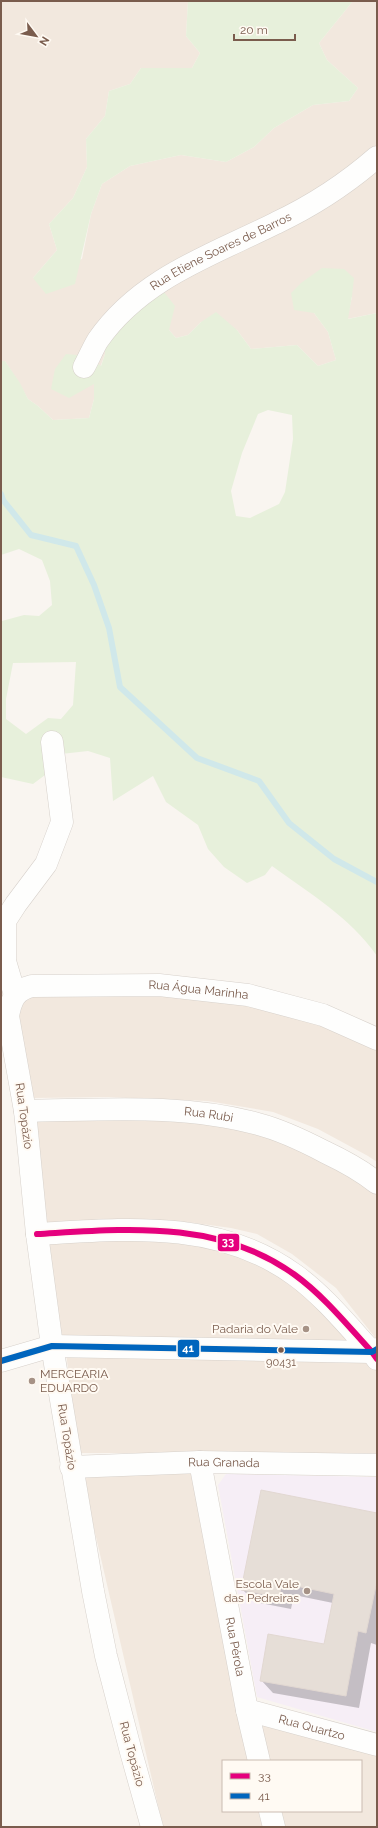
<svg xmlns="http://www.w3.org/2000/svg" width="378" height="1828" viewBox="0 0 378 1828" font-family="Raleway,sans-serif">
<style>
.residential{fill:#f2e8de}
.education{fill:#f6eef6}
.green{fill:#e7f0db;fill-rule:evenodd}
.shadow{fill:#0003}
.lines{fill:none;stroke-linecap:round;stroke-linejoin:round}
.stream{stroke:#d0e8ea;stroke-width:6}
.building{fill:#e6ded7;stroke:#e2d8d2}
.minor-casing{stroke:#d7d1cb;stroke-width:23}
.minor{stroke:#fefefd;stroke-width:22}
.bus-1-casing{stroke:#fffaf3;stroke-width:9}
.bus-2-casing{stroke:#fffaf3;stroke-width:9}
.bus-1{stroke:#e5007d;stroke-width:6}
.bus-2{stroke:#0065bd;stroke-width:6}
.poi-dot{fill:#a69286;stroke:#fffaf3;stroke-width:1.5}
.bus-dot{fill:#7a5c4d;stroke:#fffaf3;stroke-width:1.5}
.labels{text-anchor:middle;stroke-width:4;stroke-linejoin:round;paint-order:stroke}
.bus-label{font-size:11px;fill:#7a5c4d;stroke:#fffaf3}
.street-label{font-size:12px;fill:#7a5c4d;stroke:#fffaf3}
.poi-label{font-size:12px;fill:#7a5c4d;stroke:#fffaf3;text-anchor:end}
.line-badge{stroke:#fffaf3;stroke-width:1.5}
.badge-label{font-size:11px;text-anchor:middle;font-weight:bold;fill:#fff}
</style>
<rect width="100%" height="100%" fill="#f9f5f0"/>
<path class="residential" d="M 1,1 L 188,1 L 186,36 L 200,53 L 192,68 L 141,68 L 130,84 L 109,91 L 105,116 L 86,139 L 87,167 L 73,198 L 49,224 L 57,250 L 33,278 L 82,259 L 91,214 L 102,184 L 130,166 L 181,155 L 226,162 L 254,147 L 274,128 L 313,105 L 349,101 L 358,88 L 327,60 L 319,43 L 353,1 L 377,1 L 377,313 L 347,319 L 352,297 L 314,313 L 328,332 L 336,360 L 318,366 L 297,345 L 251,349 L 237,330 L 201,322 L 188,335 L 176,338 L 169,330 L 119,300 L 105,332 L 105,354 L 94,384 L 94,399 L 89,418 L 53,420 L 38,406 L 28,399 L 19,383 L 5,361 L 1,361 Z
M 130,993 L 250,1003 L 310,1018 L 377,1047 L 377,1162 L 368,1156 L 318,1129 L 273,1112 L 208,1101 L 109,1097 L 30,1098 L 17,1011 L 22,995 Z
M 33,1119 L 213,1121 L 306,1149 L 377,1193 L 377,1340 L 336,1288 L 292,1254 L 257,1234 L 231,1228 L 188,1222 L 45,1227 Z
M 49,1239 L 191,1241 L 279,1269 L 359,1343 L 60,1337 Z
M 66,1352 L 353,1356 L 374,1365 L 377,1371 L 377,1453 L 78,1453 Z
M 195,1468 L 252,1761 L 223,1761 L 223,1811 L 262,1811 L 265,1827 L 163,1827 L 81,1472 Z
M 258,1721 L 377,1752 L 377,1827 L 281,1827 L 277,1811 L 361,1811 L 361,1761 L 266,1761 Z"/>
<path class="education" d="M 226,1474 L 377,1477 L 377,1732 L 257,1697 L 218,1485 Z"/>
<path class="green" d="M 188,1 L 353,1 L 319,43 L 327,60 L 358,88 L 349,101 L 313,105 L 274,128 L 254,147 L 226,162 L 181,155 L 130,166 L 102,184 L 91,214 L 75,284 L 46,294 L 33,278 L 57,250 L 49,224 L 73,198 L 87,167 L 86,139 L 105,116 L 109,91 L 130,84 L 141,68 L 192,68 L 200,53 L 186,36 Z
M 322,268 L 344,269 L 354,278 L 352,296 L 348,319 L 377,313 L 377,956 C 350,917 309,893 272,866 L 265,875 L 247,883 L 224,867 L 208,849 L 198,825 L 166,802 L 153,776 L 113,801 L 110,758 L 88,751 L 61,754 L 45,775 L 33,784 L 1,777 L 1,624 L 2,621 L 24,615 L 39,616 L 52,605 L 50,581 L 42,560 L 19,549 L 1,555 L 1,361 L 5,361 L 20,383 L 28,399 L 38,406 L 53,420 L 89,418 L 94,399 L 94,384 L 69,398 L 51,389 L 55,369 L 66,354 L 88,356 L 101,366 L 105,354 L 105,333 L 119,300 L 136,310 L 164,292 L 175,306 L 169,330 L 176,338 L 188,335 L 201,322 L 216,312 L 237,330 L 251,349 L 297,345 L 318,366 L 336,360 L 328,332 L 314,313 L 294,310 L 291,293 L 301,283 ZM 268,410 L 292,415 L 293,439 L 285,492 L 279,504 L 250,518 L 236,516 L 231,491 L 242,453 L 258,414 ZM 76,662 L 73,705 L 61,719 L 48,718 L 26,734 L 6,719 L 6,699 L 13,663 Z"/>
<path class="shadow" d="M 377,1514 L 377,1645 L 371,1643 L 359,1708 L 273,1693 L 261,1680 L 325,1645 L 333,1603 L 294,1595 L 291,1609 L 255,1602 L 242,1589 Z"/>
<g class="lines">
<path class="stream" d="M 1,494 L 3,500 L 31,535 L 76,546 L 94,585 L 109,628 L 120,687 L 197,758 L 259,781 L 289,823 L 334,859 L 377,882"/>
</g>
<path class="building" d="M 261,1490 L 377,1513 L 377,1581 L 366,1633 L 358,1631 L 346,1696 L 260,1681 L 268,1634 L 324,1644 L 334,1594 L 282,1583 L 279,1597 L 241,1590 Z"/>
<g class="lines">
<defs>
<g id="minor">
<path id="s1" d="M 84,367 C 89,358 93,348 98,340 C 141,278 212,255 276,223 C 312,206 346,184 377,157"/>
<path d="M 15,995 L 5,961 L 5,921 L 16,904 L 46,864 L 62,822 L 52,742"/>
<path id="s2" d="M 25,1111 C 102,1110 182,1103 258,1124 C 281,1130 304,1141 325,1152 C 344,1161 361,1170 377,1183"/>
<path d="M 37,1234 C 126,1229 218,1219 295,1275 C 324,1296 348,1326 372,1352 L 377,1359"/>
<path d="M 1,1361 L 52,1346 L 372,1352 L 377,1349"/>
<path id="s3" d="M 200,1462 L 247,1710 L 259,1761"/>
<path id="s4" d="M 71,1467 L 200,1462 L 377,1465"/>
<path id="s5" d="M 247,1710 L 377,1745"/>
<path d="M 270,1811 L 274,1827"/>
<path id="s6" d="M 152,1827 L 131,1752 L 106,1656 L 93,1591 L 52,1346 L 37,1234 L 25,1111 L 8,1016 C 11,1000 15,990 32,986 L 159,985 L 248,995 L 323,1015 L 377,1039"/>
</g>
</defs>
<use href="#minor" class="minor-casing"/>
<use href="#minor" class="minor"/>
<defs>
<path id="bus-1" d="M 37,1234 C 126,1229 218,1219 295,1275 C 324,1296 348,1326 372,1352 L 377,1359"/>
<path id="bus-2" d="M 1,1361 L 52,1346 L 372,1352 L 377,1349"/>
</defs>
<use href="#bus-1" class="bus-1-casing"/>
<use href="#bus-2" class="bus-2-casing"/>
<use href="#bus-1" class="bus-1"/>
<use href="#bus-2" class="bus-2"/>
</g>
<g class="poi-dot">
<circle cx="306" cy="1329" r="4"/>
<circle cx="32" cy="1381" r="4"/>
<circle cx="307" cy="1591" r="4"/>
</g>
<circle class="bus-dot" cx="281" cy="1350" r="3.5"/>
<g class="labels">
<g class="bus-label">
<text x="281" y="1366">90431</text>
</g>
<g class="street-label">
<text dy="4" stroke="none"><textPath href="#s1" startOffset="184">Rua Etiene Soares de Barros</textPath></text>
<text dy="4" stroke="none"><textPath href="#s6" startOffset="1033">Rua Água Marinha</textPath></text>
<text dy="4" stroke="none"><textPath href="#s2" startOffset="184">Rua Rubi</textPath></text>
<text transform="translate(24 1116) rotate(82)" y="4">Rua Topázio</text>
<text transform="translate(67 1437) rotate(81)" y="4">Rua Topázio</text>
<text dy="4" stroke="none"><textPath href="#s4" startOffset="153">Rua Granada</textPath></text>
<text dy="4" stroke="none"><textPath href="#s3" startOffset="188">Rua Pérola</textPath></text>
<text dy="4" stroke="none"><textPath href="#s5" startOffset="67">Rua Quartzo</textPath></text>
<text transform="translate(132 1754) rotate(75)" y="4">Rua Topázio</text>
</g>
<g class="poi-label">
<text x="298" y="1333">Padaria do Vale</text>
<text x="40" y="1378" text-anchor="start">MERCEARIA<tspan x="40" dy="14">EDUARDO</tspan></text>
<text x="299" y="1588">Escola Vale<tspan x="299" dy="14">das Pedreiras</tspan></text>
</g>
</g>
<g class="line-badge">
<rect x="217" y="1233" width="23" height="19" rx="4" fill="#e5007d"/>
<rect x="177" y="1339" width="23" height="19" rx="4" fill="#0065bd"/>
</g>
<g class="badge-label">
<text x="228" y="1246">33</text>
<text x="188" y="1352">41</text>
</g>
<rect width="378" height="1828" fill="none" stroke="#7a5c4d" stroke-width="4"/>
<rect x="222" y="1760" width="140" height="52" fill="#fffaf3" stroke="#cabbb1"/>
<rect x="230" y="1773" width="20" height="6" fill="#e5007d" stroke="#cabbb1"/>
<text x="258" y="1780" font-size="12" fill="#7a5c4d">33</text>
<rect x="230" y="1793" width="20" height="6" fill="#0065bd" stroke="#cabbb1"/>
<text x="258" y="1800" font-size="12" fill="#7a5c4d">41</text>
<g transform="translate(36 36) rotate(122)" stroke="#fffaf3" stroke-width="3" paint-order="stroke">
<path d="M0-3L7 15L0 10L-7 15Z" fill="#7a5c4d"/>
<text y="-6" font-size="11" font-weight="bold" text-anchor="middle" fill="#7a5c4d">N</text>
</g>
<path d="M234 34v6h61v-6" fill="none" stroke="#7a5c4d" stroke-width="2"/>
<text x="240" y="34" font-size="12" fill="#7a5c4d" stroke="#fffaf3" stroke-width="3" paint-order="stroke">20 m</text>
</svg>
